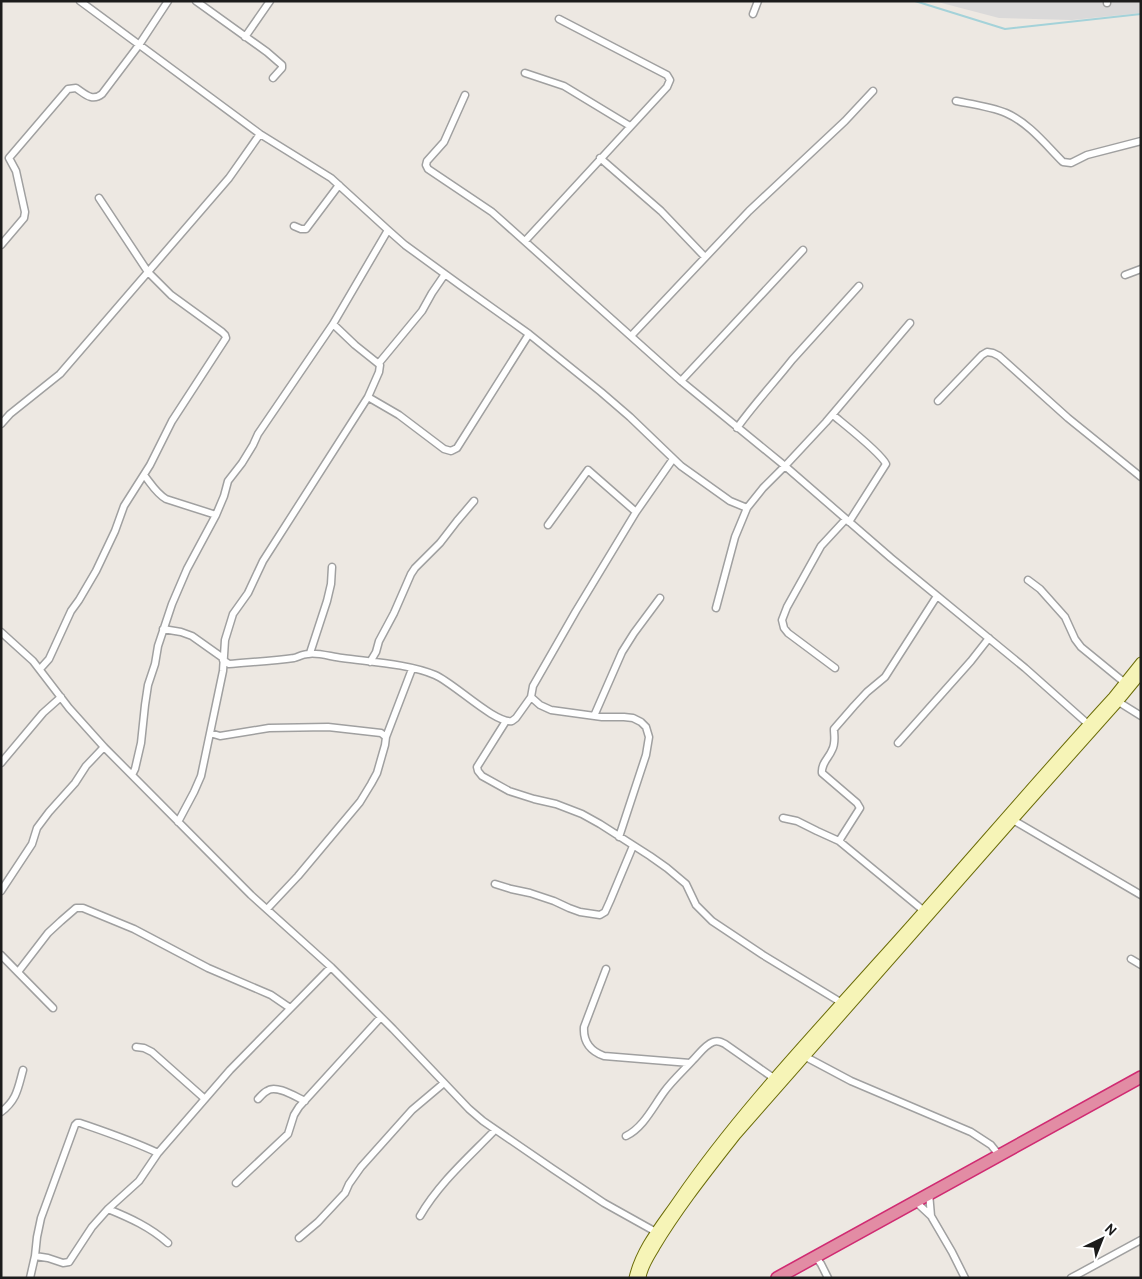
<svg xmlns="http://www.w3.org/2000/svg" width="1142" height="1279" viewBox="0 0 1142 1279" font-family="Overpass,sans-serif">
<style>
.residential{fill:#dad9d9}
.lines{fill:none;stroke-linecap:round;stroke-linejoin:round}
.stream{stroke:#a4d2d9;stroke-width:2}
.street-casing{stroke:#a0a0a0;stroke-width:9}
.secondary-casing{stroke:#6c6d09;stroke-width:11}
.highway-casing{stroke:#d02b72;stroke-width:14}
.street{stroke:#fff;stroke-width:6}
.secondary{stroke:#f6f4b7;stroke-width:9}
.highway{stroke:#e28ca4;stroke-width:11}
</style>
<rect width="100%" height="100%" fill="#ede8e2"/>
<path class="residential" d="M 934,1 L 1141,1 L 1141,13 L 1072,20 L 999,18 Z"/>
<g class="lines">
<path class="stream" d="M 915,1 L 1005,29 L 1141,14"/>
<defs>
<path id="street" d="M 80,1 L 260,134 L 331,178 L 388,230 L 405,245 L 460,285 L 529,334 L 601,392 L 630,417 L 681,466 L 730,501 L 747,508 L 763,488 L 785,466 L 826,422 L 910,323
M 196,1 L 267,52 L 282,65 L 282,68 L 273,78
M 1107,3 L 1107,1
M 753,14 L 758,1
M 245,37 L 270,1
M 525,73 L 564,86 L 630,126
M 465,95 L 444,142 L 427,161 L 426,165 L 428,169 L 492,212 L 681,381 L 785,466 L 891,558 L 1025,668 L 1088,724
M 956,101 C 971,104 992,107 1006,113 C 1029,123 1046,145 1063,162 L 1071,163 L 1087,155 L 1141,141
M 600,158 L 661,211 L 705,257
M 294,226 L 301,229 L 306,229 L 339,185
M 525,241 L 667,87 L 670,80 L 667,75 L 559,19
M 1,245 L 24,218 L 25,212 L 16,171 L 9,158 L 68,89 L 76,88 C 85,94 92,102 102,94 L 139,45 L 168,1
M 1125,275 L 1141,269
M 333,324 L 355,345 L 380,365 L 379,372 L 368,397 L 399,415 L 444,449 L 451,451 L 457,448 L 529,334
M 631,336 L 749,211 L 845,121 L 873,91
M 379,363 L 422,311 L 432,293 L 445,274
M 681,381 L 803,250
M 938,401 L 982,355 L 987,352 L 993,353 L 999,356 L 1068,418 L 1141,477
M 833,415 C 845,425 881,453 886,464 L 849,522
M 1,424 L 10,414 L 60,374 L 229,178 L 260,134
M 737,428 C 754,404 774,383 792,360 L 859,286
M 144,475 C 152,485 156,493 166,499 L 216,515
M 548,525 L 588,470 L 636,512
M 1028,580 L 1040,589 L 1065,617 L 1075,639 L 1081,647 L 1125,683
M 716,608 L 735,537 L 747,508
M 163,629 L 181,632 L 192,636 L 223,658
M 1,632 L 33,661 L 69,708 L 104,747 L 251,895 L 331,967 L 393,1029 L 469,1109 L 483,1121 L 553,1169 L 604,1203 L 656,1232
M 310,653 L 327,601 L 331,584 L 332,567
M 223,660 L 229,664 C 251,662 272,661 294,658 C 298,657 303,654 308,654 C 317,652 332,657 342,658 C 371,662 409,664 435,675 C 454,683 495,724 512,721 L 516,718 L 531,697 L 533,686 L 576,611 L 636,512 L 673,459
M 370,662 L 376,652 L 379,641 L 394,613 L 411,574 L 415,568 L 440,543 L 457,521 L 474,501
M 835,668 L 788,633 L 784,628 L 782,620 L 787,607 L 821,546 L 846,519
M 40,669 L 49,659 L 71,611 L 79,600 L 96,571 L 115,531 L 124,506 L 150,465 L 172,421 L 226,338 L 225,335 L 222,332 L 171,295 L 148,272 L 99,198
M 531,697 L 540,705 L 551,710 L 602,717 L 624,717 L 633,718 L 641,722 L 646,727 L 649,737 L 646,755 L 619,837
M 1117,701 L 1141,716
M 594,716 L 622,652 L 634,633 L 660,598
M 506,721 L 477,767 L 478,771 L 482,776 L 509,791 L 534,799 L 556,804 L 582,814 L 600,824 L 650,856 L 667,868 L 686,884 L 696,905 L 712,921 L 763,955 L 842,1003
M 210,733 L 220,736 L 269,728 L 328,727 L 381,733 L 386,737 L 385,745 L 377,773 L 371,784 L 360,802 L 298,876 L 267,909
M 386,737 L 412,669
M 898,743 L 971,661 L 989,638
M 1,763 L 43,713 L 61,697
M 132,775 L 135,769 L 141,743 L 145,705 L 148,685 L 155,664 L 158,646 L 172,604 L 187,569 L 216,515 L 224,496 L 228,481 L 242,463 L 253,445 L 258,434 L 333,324 L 388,230
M 783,818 L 797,821 L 817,831 L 839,841 L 924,911
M 1013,820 L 1141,895
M 178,822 L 194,792 L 201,776 L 223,671 L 225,640 L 233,614 L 248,593 L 263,561 L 368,397
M 839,841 L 860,808 L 857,803 L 822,773 C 821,763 829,758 832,750 C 836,743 834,736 834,729 L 854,706 L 867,692 L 885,677 L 937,596
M 495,884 L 511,889 L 530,893 L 554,901 L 569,908 L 580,912 L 600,915 L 605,912 L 610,901 L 633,846
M 1,891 L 32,844 L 37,828 L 49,812 L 75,783 L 86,766 L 104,747
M 1,955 L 53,1008
M 1131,959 L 1141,965
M 606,969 L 584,1027 C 583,1042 590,1051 604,1056 L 690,1063
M 18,972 L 48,933 L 61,921 L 76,908 L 83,908 L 134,929 L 208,968 L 271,995 L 290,1008
M 136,1047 L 144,1048 L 152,1052 L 205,1099
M 804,1056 L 851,1081 L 971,1132 L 991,1145 L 999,1155
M 258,1099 C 260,1097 263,1093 267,1091 C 276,1084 296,1097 305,1101
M 1,1112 C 17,1100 18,1088 23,1070
M 626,1136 C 643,1128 653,1107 664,1092 C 672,1081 683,1071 693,1060 C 699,1054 705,1045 713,1042 C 718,1040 721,1042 725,1044 L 775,1079
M 236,1183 L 288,1134 L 294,1115 L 299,1107 L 381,1017
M 929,1193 L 931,1216
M 915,1201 L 931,1216 L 952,1252 L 965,1278
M 108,1209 C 130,1218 150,1227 168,1243
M 420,1216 C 439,1183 469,1157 495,1130
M 299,1238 L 318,1222 L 345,1193 L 349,1184 L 361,1167 L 412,1110 L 444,1083
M 35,1256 L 48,1258 L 63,1263 L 69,1262 L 92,1227 L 108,1209 L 139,1181 L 158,1153 L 230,1070 L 331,967
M 815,1256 L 821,1264 L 828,1278
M 30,1278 L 35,1256 L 37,1237 L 41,1218 L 75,1125 L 77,1123 L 80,1123 C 106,1132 133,1141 158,1153
M 1071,1278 L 1141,1240"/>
<path id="secondary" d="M 634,1278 C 641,1248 662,1224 679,1199 C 737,1115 808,1040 876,964 C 956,876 1032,785 1113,697 L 1141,662
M 641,1278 C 642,1267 650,1256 655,1247 C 679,1207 708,1171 736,1135 L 1013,820 L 1118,702 L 1141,674"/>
<path id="highway" d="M 777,1278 L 1141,1077"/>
</defs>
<use href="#street" class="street-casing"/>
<use href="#secondary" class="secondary-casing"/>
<use href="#highway" class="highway-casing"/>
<use href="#street" class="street"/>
<use href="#secondary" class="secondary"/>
<use href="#highway" class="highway"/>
</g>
<rect width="1142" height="1279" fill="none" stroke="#1c1c1c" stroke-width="5"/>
<g transform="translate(1102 1239) rotate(43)" stroke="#ffffff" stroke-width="4" paint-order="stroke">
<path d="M0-4L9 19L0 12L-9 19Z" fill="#1c1c1c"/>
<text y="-8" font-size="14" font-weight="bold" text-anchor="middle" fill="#1c1c1c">N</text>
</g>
</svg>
